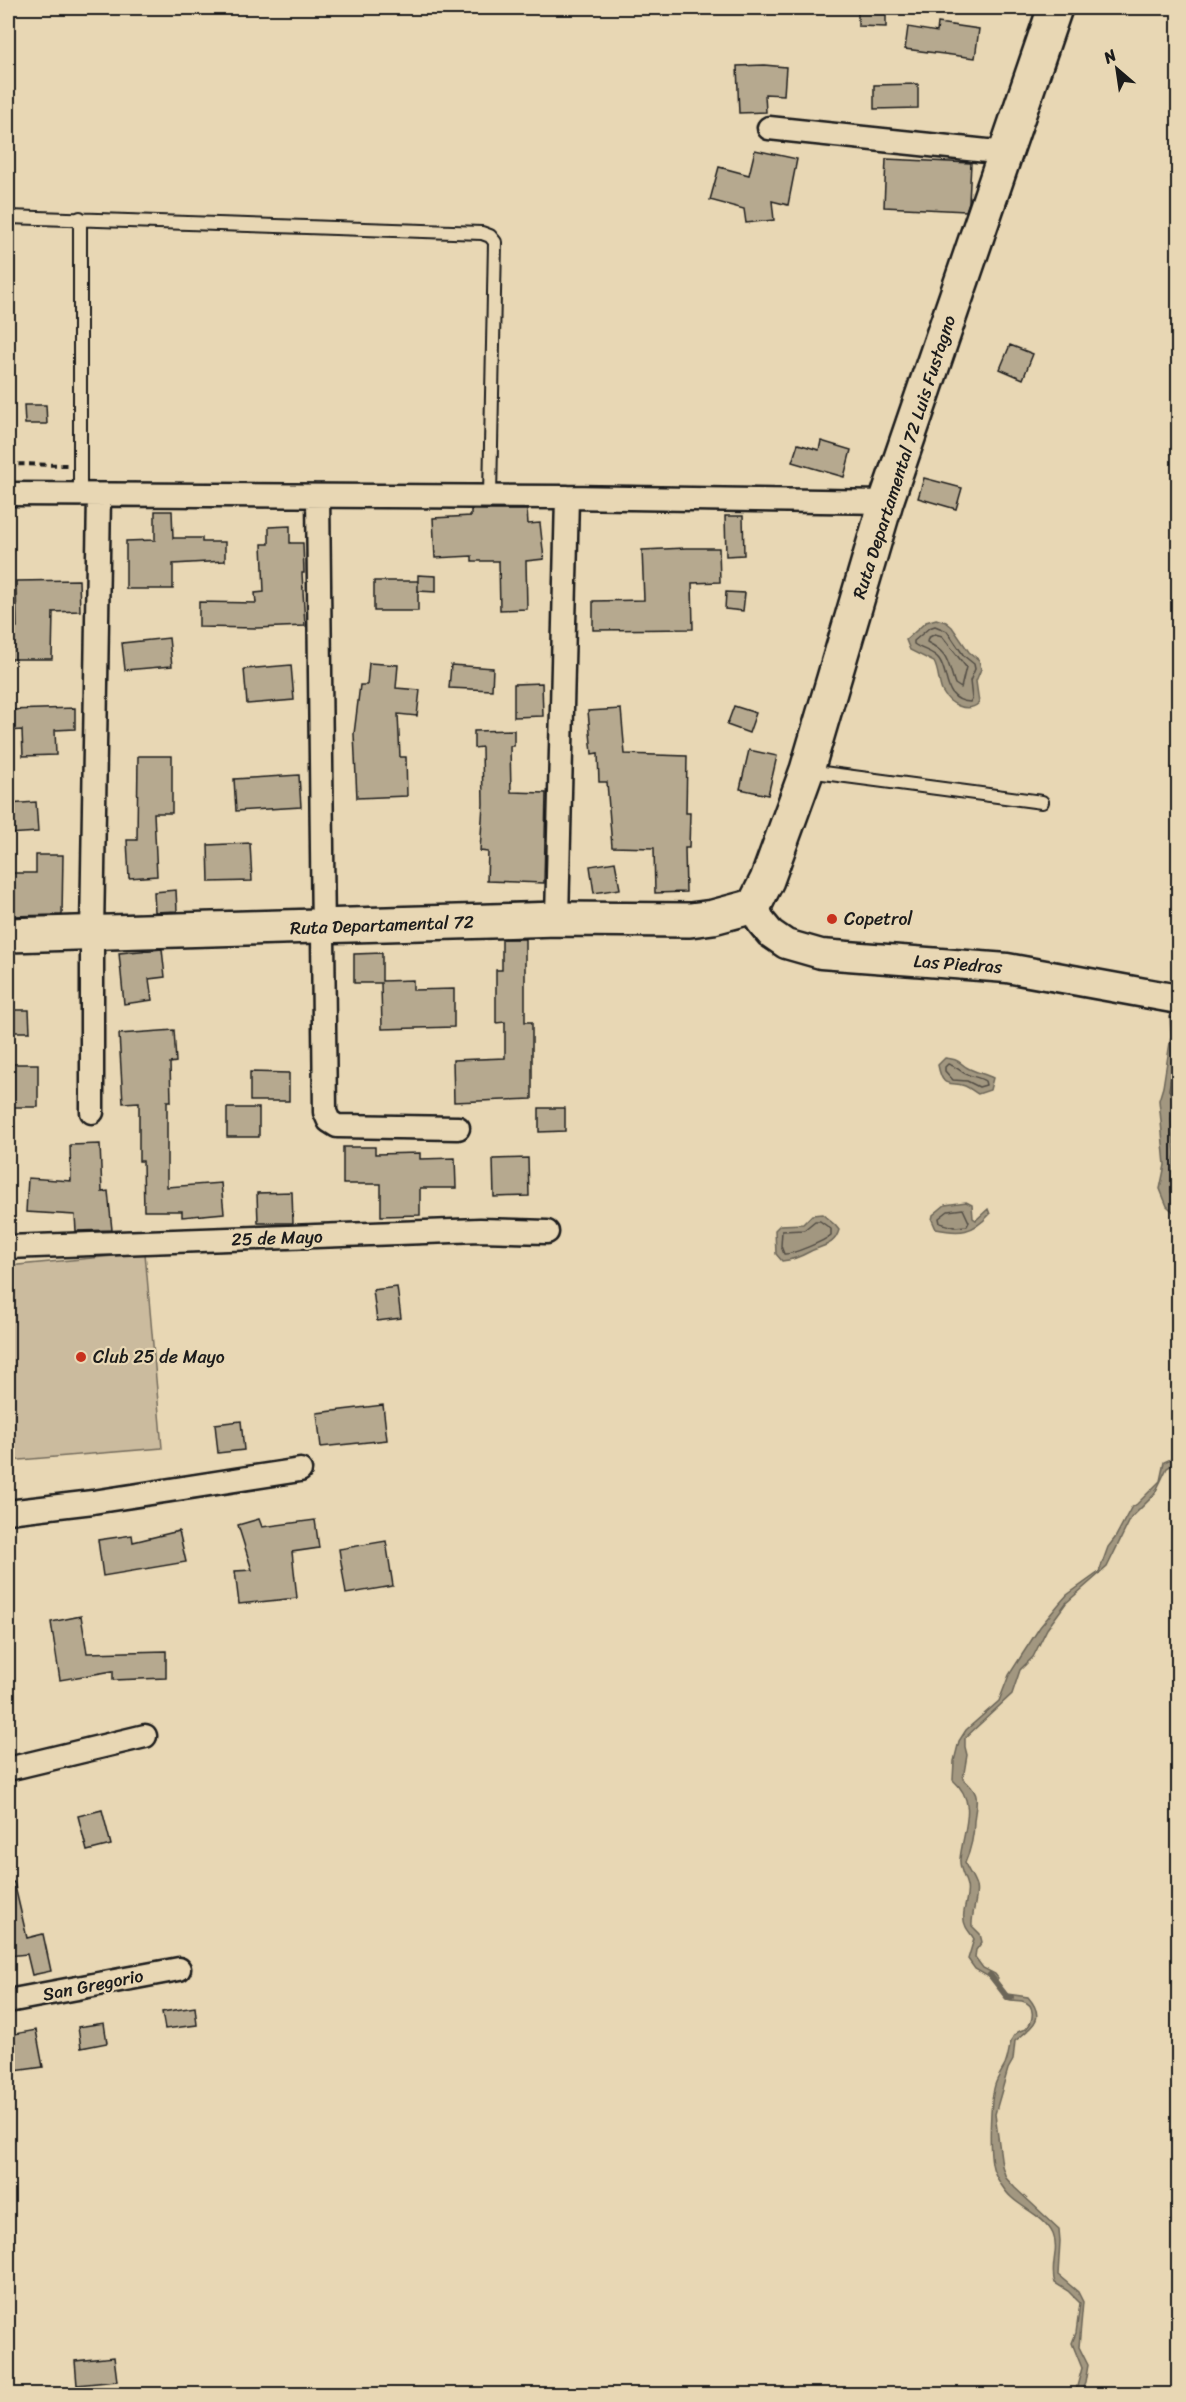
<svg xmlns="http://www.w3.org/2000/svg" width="1186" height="2402" viewBox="0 0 1186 2402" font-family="Sriracha,sans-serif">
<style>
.green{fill:#cbbb9e;stroke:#746c5d;stroke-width:1.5}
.water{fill:#a29780;stroke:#6c6658;stroke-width:1.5}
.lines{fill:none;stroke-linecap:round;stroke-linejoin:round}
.shore{stroke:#524d44;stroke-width:1.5}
.stream{stroke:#6c6658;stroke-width:6}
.building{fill:#b6a98f;stroke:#1c1c1c;stroke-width:1.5}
.service-casing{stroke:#1c1c1c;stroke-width:16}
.minor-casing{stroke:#1c1c1c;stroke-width:27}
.tertiary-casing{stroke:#1c1c1c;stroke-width:33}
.secondary-casing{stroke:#1c1c1c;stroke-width:38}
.path{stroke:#1c1c1c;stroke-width:4;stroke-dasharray:6 4.5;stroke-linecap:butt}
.service{stroke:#e8d7b4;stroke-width:12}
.minor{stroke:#e8d7b4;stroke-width:22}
.tertiary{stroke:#e8d7b4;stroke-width:28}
.secondary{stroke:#e8d7b4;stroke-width:33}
.poi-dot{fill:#c8321e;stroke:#e8d7b4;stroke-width:2}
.labels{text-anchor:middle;stroke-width:4.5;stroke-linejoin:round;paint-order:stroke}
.street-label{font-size:18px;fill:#1c1c1c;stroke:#e8d7b4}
.poi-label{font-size:18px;fill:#1c1c1c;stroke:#e8d7b4;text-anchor:start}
</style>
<rect width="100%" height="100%" fill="#e8d7b4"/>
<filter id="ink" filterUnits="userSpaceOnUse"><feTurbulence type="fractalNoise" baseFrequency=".0167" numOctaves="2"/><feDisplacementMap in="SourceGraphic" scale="12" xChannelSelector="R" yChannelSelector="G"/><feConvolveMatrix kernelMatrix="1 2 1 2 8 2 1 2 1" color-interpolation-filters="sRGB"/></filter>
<g filter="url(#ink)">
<path class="green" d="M 145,1253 L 162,1448 L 8,1461 L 8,1266 Z"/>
<path class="water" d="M 936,619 L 946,622 L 952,627 L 969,652 L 979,660 L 981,669 L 976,681 L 979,703 C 967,714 949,704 942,691 C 938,681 939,671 934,662 L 910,650 L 906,640 L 926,622 Z
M 1170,1017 L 1178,1021 L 1178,1052 L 1176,1070 L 1178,1089 L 1171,1119 L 1175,1153 L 1171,1185 L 1171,1192 L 1178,1203 L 1178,1216 L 1167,1206 L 1160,1189 L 1165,1165 L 1159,1100 L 1163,1087 L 1171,1036 Z
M 945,1058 C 959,1060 956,1060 966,1067 C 974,1072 985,1074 993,1078 L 990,1090 L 978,1094 C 974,1092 970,1088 965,1086 C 950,1080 943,1091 938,1065 Z
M 966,1202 L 972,1205 L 973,1218 L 976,1220 L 988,1209 L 990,1214 C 973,1233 960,1234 936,1229 L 932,1220 L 933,1215 L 945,1205 Z
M 822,1214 L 835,1225 L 839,1230 C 834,1247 822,1245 809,1252 C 800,1257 793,1260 782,1261 L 776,1254 L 775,1230 L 780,1225 L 803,1224 L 812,1215 Z
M 1178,1456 L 1178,1461 L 1167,1468 L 1154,1495 L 1131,1518 L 1107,1567 L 1066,1603 L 1047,1629 L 1033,1657 L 1020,1670 L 1012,1694 L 965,1738 L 965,1747 L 967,1755 L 963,1779 C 982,1795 976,1800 974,1821 C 974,1837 971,1849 965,1863 C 968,1871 974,1878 976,1886 C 979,1897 971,1913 972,1926 L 980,1934 L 982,1942 L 976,1950 L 975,1957 L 983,1968 L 995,1974 L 998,1978 L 996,1981 L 975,1969 L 968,1959 L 974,1939 C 972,1935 968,1931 966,1927 C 959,1913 970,1900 967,1886 C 965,1877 959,1869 960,1859 C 963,1830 979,1803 953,1780 L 954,1761 L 959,1741 L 966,1730 L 999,1701 L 1009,1675 L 1040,1627 L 1059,1604 L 1067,1595 L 1099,1572 L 1108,1547 L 1115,1538 L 1131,1508 L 1137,1504 L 1160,1481 L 1164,1462 Z
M 1007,1994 L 1028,1997 C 1047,2019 1032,2027 1015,2041 L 1013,2060 L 1008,2069 L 995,2114 L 1002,2166 L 1006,2178 L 1015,2188 L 1059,2229 L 1060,2241 L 1058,2275 L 1078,2292 L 1083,2302 L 1079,2347 L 1088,2365 L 1085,2383 L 1080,2394 L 1075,2394 L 1082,2368 L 1072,2343 L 1076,2333 L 1080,2303 L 1068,2291 L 1055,2283 C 1049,2267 1060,2250 1053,2234 C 1046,2218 1024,2209 1012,2198 C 1005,2192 997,2179 994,2171 C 988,2155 990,2102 995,2085 C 997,2078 1002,2071 1005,2065 C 1012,2049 1006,2033 1026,2029 C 1034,2021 1036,2004 1022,2001 C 1017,2000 1012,2001 1007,1999 L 1004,1995 Z"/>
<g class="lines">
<path class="shore" d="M 935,626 L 947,631 L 964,656 L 974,664 L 975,669 L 970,681 L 972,699 L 970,702 C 942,700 950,674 939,659 C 933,651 922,650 914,644 L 914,641 L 929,628 Z
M 935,634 L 942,636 L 966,667 L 961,688 L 955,684 C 947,662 950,654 927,642 L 928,638 Z
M 1178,1026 L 1169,1090 L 1171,1093 L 1178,1092
M 948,1064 C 957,1066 959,1071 966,1074 C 973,1077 979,1077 985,1081 L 986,1085 L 979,1087 L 967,1081 L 953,1080 L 945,1071 L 945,1067 Z
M 963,1209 L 969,1222 L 967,1226 L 954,1227 L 940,1223 L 939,1218 L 948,1211 Z
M 815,1221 L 820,1221 L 831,1229 L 831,1235 C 825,1241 791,1255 784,1254 L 781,1246 L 782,1231 L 804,1230 Z"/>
<path class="stream" d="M 990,1975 L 1007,1997 L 1011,1997"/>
</g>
<path class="building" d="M 858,8 L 886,8 L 886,27 L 858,26 Z
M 938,23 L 979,29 L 975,58 L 905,49 L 908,27 L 937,32 Z
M 764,65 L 786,67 L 784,95 L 765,94 L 766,112 L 739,113 L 737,66 Z
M 918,84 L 918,108 L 874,109 L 874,85 Z
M 755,150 L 797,159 L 788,205 L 772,201 L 774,220 L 746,223 L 744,209 L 710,200 L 719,167 L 749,175 Z
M 886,159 L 971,163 L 969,202 L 966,211 L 884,207 Z
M 1010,345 L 1033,354 L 1023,379 L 1000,369 Z
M 24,405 L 46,405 L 47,424 L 25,424 Z
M 821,441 L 851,450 L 844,477 L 792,462 L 798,444 L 819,450 Z
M 924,478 L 962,488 L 956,509 L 918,498 Z
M 471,510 L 527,510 L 528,524 L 540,523 L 544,559 L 526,561 L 527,609 L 500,610 L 499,561 L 472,561 L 472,556 L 435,558 L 433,518 L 471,516 Z
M 155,511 L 172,511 L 173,538 L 202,538 L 202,542 L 225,542 L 225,561 L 173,564 L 173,589 L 126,589 L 126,541 L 155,540 Z
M 725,516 L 743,516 L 744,555 L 726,556 Z
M 290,526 L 290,543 L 303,543 L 304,573 L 302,573 L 305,626 L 257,628 L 199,627 L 199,602 L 256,603 L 255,593 L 264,592 L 262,544 L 269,544 L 269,527 Z
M 686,548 L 719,548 L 720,582 L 692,583 L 693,629 L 593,630 L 593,601 L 644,600 L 642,550 Z
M 418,575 L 436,576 L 436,592 L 418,591 Z
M 79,580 L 80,611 L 53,612 L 52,659 L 8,659 L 8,627 L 17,627 L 16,581 Z
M 374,581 L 418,581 L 418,611 L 374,611 Z
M 726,592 L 745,593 L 743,611 L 725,609 Z
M 169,638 L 172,666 L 125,670 L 122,643 Z
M 369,663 L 398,665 L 396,688 L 420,690 L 417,716 L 398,714 L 400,757 L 406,757 L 407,796 L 357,798 L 354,734 L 360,685 L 367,685 Z
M 291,665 L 294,700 L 247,704 L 244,669 Z
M 451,665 L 493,668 L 492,690 L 449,688 Z
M 542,683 L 543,716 L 514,717 L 514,684 Z
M 734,706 L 756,713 L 749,733 L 727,725 Z
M 75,708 L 75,729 L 55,730 L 56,755 L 23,756 L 22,730 L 8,731 L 8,710 Z
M 621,709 L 625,754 L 687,756 L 686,813 L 690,813 L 689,848 L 685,848 L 686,892 L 655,893 L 654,848 L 612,847 L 607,782 L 599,782 L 598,753 L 592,754 L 588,711 Z
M 514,730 L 514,746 L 510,746 L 511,792 L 546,793 L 544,883 L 487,881 L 488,852 L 480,851 L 483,804 L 482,747 L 474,748 L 474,731 Z
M 749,750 L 777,756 L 768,795 L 740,789 Z
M 138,756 L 172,756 L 172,813 L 154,813 L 157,876 L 129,878 L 127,840 L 137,840 Z
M 299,775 L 301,807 L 236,811 L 234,779 Z
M 36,802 L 38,832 L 8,834 L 8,804 Z
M 250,843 L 252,881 L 209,882 L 208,845 Z
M 36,855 L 63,855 L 62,915 L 8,916 L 8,873 L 36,873 Z
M 615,862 L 620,889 L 594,893 L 590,866 Z
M 176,890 L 177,911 L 155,912 L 154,892 Z
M 502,939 L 525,939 L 525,1022 L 532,1022 L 532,1099 L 454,1102 L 453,1060 L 505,1058 L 505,1022 L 496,1023 L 496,970 L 502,970 Z
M 162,949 L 165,977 L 149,979 L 152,1000 L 124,1004 L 119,953 Z
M 382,953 L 382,981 L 413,980 L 413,990 L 454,989 L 454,1027 L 382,1029 L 381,983 L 354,983 L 354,954 Z
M 8,1010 L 29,1010 L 30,1032 L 8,1032 Z
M 174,1030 L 176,1062 L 170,1063 L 171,1101 L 167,1101 L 167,1187 L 221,1183 L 224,1213 L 182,1217 L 182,1211 L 144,1211 L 143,1161 L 139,1161 L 139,1102 L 123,1103 L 119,1034 Z
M 8,1064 L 38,1064 L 38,1107 L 8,1107 Z
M 250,1072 L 289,1073 L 289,1101 L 250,1101 Z
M 227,1108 L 259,1108 L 259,1137 L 227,1137 Z
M 539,1108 L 565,1108 L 565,1131 L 539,1132 Z
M 100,1144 L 102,1192 L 108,1191 L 112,1230 L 76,1231 L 75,1215 L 26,1212 L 28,1178 L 71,1181 L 70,1145 Z
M 343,1147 L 375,1147 L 375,1154 L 420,1153 L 420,1159 L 455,1158 L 456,1188 L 420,1188 L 420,1215 L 381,1216 L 381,1184 L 343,1184 Z
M 528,1158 L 529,1196 L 494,1197 L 493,1159 Z
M 292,1192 L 293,1223 L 258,1223 L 257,1193 Z
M 397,1287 L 401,1318 L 377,1321 L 373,1290 Z
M 383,1405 L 387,1440 L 321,1447 L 317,1413 Z
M 241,1421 L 244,1450 L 218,1453 L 215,1424 Z
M 259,1519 L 262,1527 L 315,1520 L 319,1548 L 292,1552 L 297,1598 L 239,1604 L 235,1571 L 252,1570 L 238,1525 Z
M 179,1531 L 186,1562 L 103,1576 L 98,1540 L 132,1535 L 133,1542 Z
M 386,1541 L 393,1586 L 346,1594 L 339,1549 Z
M 81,1616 L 87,1653 L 166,1651 L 166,1678 L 113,1680 L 113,1671 L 60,1680 L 51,1622 Z
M 102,1810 L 111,1845 L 87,1851 L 78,1816 Z
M 14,1882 L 27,1938 L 43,1934 L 51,1971 L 32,1975 L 27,1954 L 8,1956 L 8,1883 Z
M 195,2007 L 197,2025 L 165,2029 L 162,2012 Z
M 104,2023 L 107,2043 L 81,2048 L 78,2027 Z
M 36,2030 L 43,2067 L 15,2071 L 9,2035 Z
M 114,2357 L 117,2381 L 77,2385 L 75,2361 Z"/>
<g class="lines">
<defs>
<path id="service" d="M 8,217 L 482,233 L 490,236 L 495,242 L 490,496
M 80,495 L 80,218
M 808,771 L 1042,802"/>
<path id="minor" d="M 769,128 L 1006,153
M 8,494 L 567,497 L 886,502
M 318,496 L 325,1112 L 329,1121 L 337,1126 L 458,1128
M 557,919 L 567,497
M 92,1112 L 92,934 L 99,495
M 8,1247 L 480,1230 L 547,1232
M 8,1512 L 93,1502 L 300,1470
M 8,1769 L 145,1736
M 8,2001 L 179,1969"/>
<path id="tertiary" d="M 754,906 L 761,922 L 770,933 L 786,944 L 821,954 L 1007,968 L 1178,999"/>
<path id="secondary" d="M 8,935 L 557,919 L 690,920 L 713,917 L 754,906 L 767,880 L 807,770 L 886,502 L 1055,8"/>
</defs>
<use href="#service" class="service-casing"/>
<use href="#minor" class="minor-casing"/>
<use href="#tertiary" class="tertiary-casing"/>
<use href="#secondary" class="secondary-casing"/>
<path class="path" d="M 8,464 L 67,465"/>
<use href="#service" class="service"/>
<use href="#minor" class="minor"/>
<use href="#tertiary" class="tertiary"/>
<use href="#secondary" class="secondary"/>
</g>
</g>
<g class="poi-dot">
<circle cx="832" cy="919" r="6"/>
<circle cx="81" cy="1357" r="6"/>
</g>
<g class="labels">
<g class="street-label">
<text transform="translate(904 457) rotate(-72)" y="6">Ruta Departamental 72 Luis Fustagno</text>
<text transform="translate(382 925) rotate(-2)" y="6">Ruta Departamental 72</text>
<text transform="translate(958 964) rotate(4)" y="6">Las Piedras</text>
<text transform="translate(277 1238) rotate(-2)" y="6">25 de Mayo</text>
<text transform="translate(93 1985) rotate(-11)" y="6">San Gregorio</text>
</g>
<g class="poi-label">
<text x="844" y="925">Copetrol</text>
<text x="93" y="1363">Club 25 de Mayo</text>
</g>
</g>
<rect width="1186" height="2402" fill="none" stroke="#e8d7b4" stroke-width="30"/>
<rect x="15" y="15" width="1156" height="2372" fill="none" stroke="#1c1c1c" stroke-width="2" filter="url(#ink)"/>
<g transform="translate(1117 69) rotate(331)" stroke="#e8d7b4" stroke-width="4.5" paint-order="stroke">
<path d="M0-4.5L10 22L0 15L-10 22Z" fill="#1c1c1c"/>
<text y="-9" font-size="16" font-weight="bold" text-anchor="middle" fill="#1c1c1c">N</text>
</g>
</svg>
